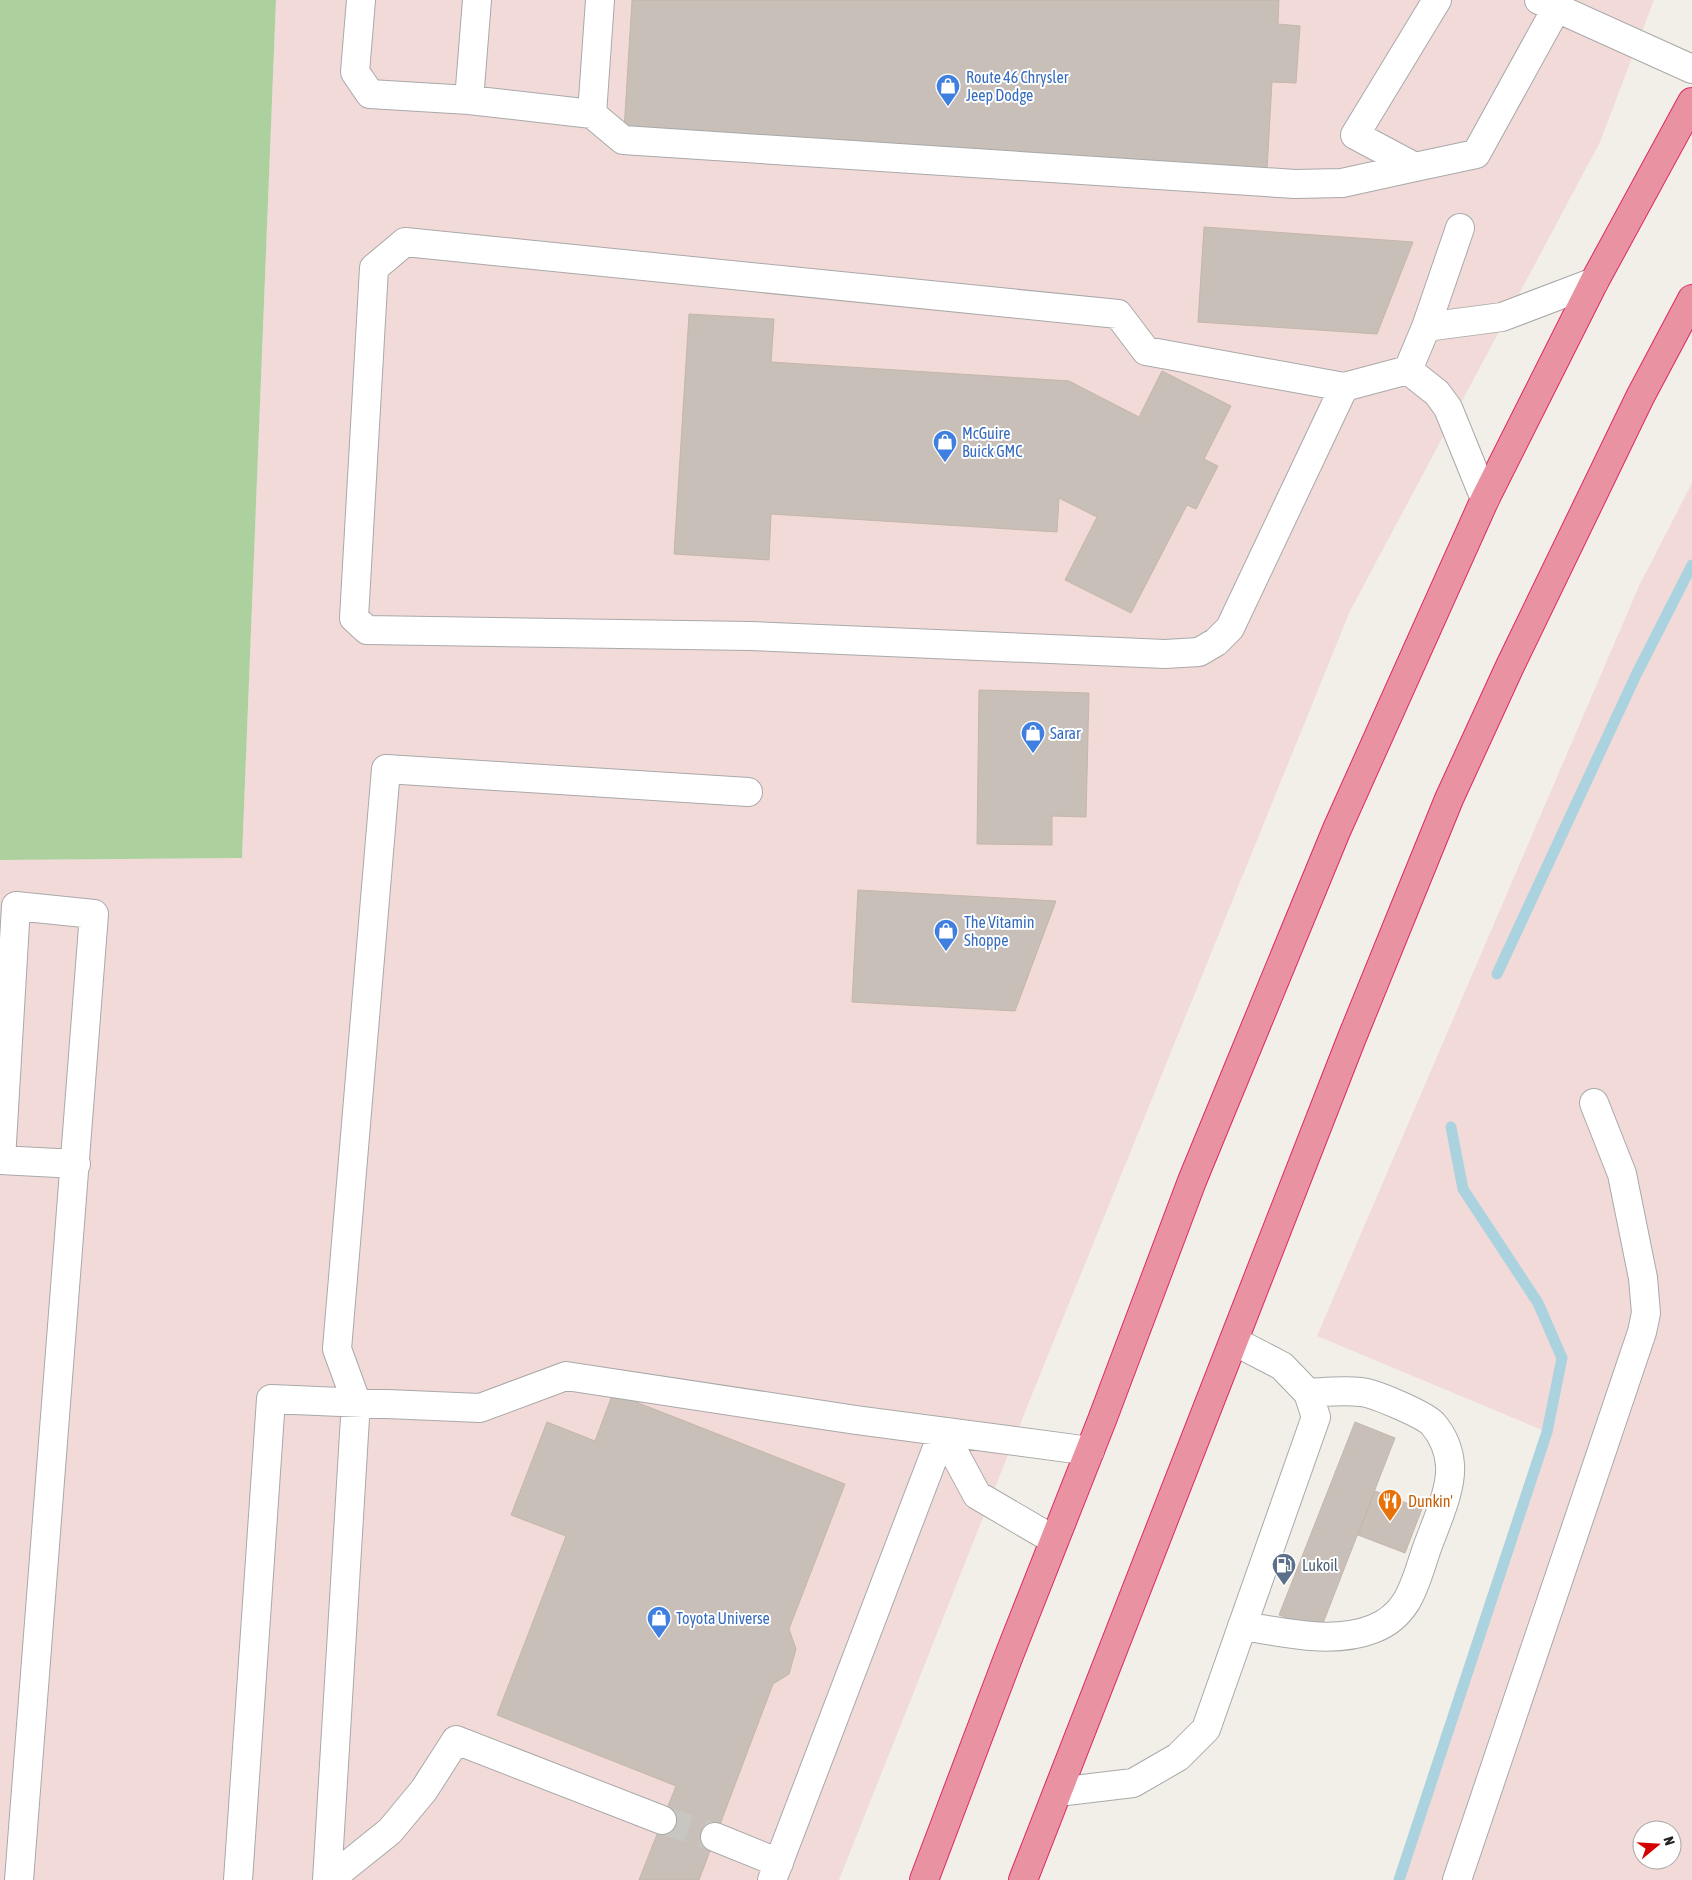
<svg xmlns="http://www.w3.org/2000/svg" width="1692" height="1880" viewBox="0 0 1692 1880" font-family="'Asap Condensed',sans-serif">
<style>
.commercial{fill:#f2dad9;fill-rule:evenodd}
.forest{fill:#add19e}
.lines{fill:none;stroke-linecap:round;stroke-linejoin:round}
.stream{stroke:#aad3df;stroke-width:11}
.building{fill:#c7bfb8;stroke:#c4b6ab}
.minor-tunnel{stroke:#c8c6c1;stroke-width:28;stroke-dasharray:28 14;stroke-linecap:butt}
.minor-casing{stroke:#a9a9a9;stroke-width:30}
.highway-casing{stroke:#dc2a67;stroke-width:30}
.minor{stroke:#fff;stroke-width:28}
.highway{stroke:#e892a2;stroke-width:28}
.labels{text-anchor:middle;stroke-width:4;stroke-linejoin:round;paint-order:stroke}
.shop-label{font-size:16px;fill:#366cbe;stroke:#fff;text-anchor:start}
.food-label{font-size:16px;fill:#c56008;stroke:#fff;text-anchor:start}
.service-label{font-size:16px;fill:#4e5e75;stroke:#fff;text-anchor:start}
</style>
<rect width="100%" height="100%" fill="#f2efe9"/>
<path class="commercial" d="M 276,0 L 1654,0 L 1600,142 L 1350,611 L 1031,1397 L 839,1880 L 0,1880 L 0,860 L 242,858 Z
M 1692,483 L 1692,1880 L 1399,1880 L 1547,1432 L 1317,1336 L 1639,586 ZM 1642,1830 L 1672,1830 L 1672,1860 L 1642,1860 Z"/>
<path class="forest" d="M 0,0 L 276,0 L 242,858 L 0,860 Z"/>
<g class="lines">
<path class="stream" d="M 1497,974 L 1636,675 L 1692,565
M 1399,1880 L 1547,1432 L 1562,1358 L 1538,1303 L 1463,1189 L 1451,1127"/>
</g>
<path class="building" d="M 632,0 L 1279,0 L 1278,24 L 1300,26 L 1296,83 L 1272,82 L 1267,170 L 624,130 Z
M 1204,227 L 1413,242 L 1377,334 L 1198,322 Z
M 689,314 L 774,319 L 771,362 L 1069,381 L 1139,417 L 1162,371 L 1231,406 L 1204,459 L 1218,466 L 1196,509 L 1187,505 L 1131,613 L 1065,580 L 1097,517 L 1059,498 L 1057,532 L 771,514 L 769,560 L 674,554 Z
M 979,690 L 1089,693 L 1086,817 L 1052,816 L 1052,845 L 977,844 Z
M 858,890 L 1056,901 L 1015,1011 L 852,1002 Z
M 613,1393 L 845,1484 L 789,1629 L 796,1649 L 789,1674 L 773,1684 L 699,1880 L 639,1880 L 676,1786 L 497,1715 L 566,1536 L 511,1515 L 547,1422 L 595,1441 Z
M 1355,1422 L 1395,1438 L 1320,1631 L 1279,1615 Z
M 1375,1491 L 1422,1509 L 1405,1553 L 1358,1535 Z"/>
<g class="lines">
<path class="minor-tunnel" d="M 662,1820 L 715,1837"/>
<defs>
<path id="minor" d="M 361,0 L 355,72 L 370,94 L 469,100 L 592,114 L 600,0
M 1437,0 L 1355,135 L 1415,167 L 1476,154 L 1556,9
M 1539,0 L 1692,69
M 469,100 L 477,0
M 592,114 L 623,140 L 1295,184 L 1342,183 L 1415,167
M 1426,327 L 1460,228
M 1408,370 L 1426,327 L 1502,317 L 1594,282
M 1408,370 L 1437,393 L 1448,408 L 1485,499
M 1344,387 L 1146,351 L 1118,314 L 405,242 L 374,268 L 354,618 L 367,630 L 750,636 L 1165,654 L 1199,652 L 1216,642 L 1230,628 L 1344,387 L 1408,370
M 0,1160 L 76,1164
M 1,1160 L 16,906 L 94,914 L 19,1880
M 943,1432 L 977,1495 L 1054,1540
M 1242,1626 C 1284,1632 1332,1645 1373,1629 C 1410,1615 1415,1582 1427,1548 C 1435,1525 1452,1490 1450,1465 C 1449,1450 1443,1436 1433,1424 C 1425,1415 1374,1393 1361,1392 C 1343,1390 1326,1392 1308,1393
M 1058,1792 L 1133,1783 L 1178,1757 L 1206,1729 L 1316,1417 L 1308,1393 L 1282,1366 L 1234,1341
M 715,1837 L 779,1863
M 238,1880 L 271,1399 L 480,1408 L 566,1376 L 856,1420 L 1090,1451
M 327,1880 L 356,1401 L 337,1349 L 386,769 L 748,792
M 329,1880 L 390,1831 L 424,1790 L 456,1740 L 662,1820
M 772,1880 L 943,1432
M 1457,1880 L 1642,1332 L 1646,1313 L 1643,1278 L 1622,1174 L 1594,1103"/>
<path id="highway" d="M 924,1880 L 1008,1658 L 1102,1420 L 1192,1181 L 1337,829 L 1485,499 L 1594,282 L 1692,102
M 1023,1880 L 1351,1040 L 1449,799 L 1510,666 L 1640,397 L 1692,299"/>
</defs>
<use href="#minor" class="minor-casing"/>
<use href="#highway" class="highway-casing"/>
<use href="#minor" class="minor"/>
<use href="#highway" class="highway"/>
</g>
<defs>
<symbol id="shop-pin" viewBox="-11 -11 22 30"><path d="M0 17L-7.5 6A9.5 9.5 0 1 1 7.5 6Z" fill="#3f7fe0" stroke="#fff"/><path d="M-5-2.5h2.3a2.7 3.5 0 0 1 5.4 0H5L5.5 6h-11ZM-1.5-2.5h3a1.5 2.3 0 0 0-3 0Z" fill="#fff"/></symbol>
<symbol id="restaurant-pin" viewBox="-11 -11 22 30"><path d="M0 17L-7.5 6A9.5 9.5 0 1 1 7.5 6Z" fill="#e8710a" stroke="#fff"/><path d="M-5-6h1v4h1v-4h1v4h1v-4h1v5L-1.5 .5V6h-2V.5L-5-1ZM5-6V6H3V1.5H1.5Q1.5-4 5-6Z" fill="#fff"/></symbol>
<symbol id="fuel-pin" viewBox="-11 -11 22 30"><path d="M0 17L-7.5 6A9.5 9.5 0 1 1 7.5 6Z" fill="#5c6f8a" stroke="#fff"/><path d="M-5.5-6h7V0h2V4h1.3V-2.5L3-4.5l.8-.8L6-3V5H2.5V1h-1V6h-7ZM-4.2-4.7v3.2H.2V-4.7Z" fill="#fff"/></symbol>
</defs>
<g fill-rule="evenodd">
<use href="#shop-pin" x="934" y="72" width="28" height="38"/>
<use href="#shop-pin" x="931" y="428" width="28" height="38"/>
<use href="#shop-pin" x="1019" y="719" width="28" height="38"/>
<use href="#shop-pin" x="932" y="917" width="28" height="38"/>
<use href="#restaurant-pin" x="1376" y="1487" width="28" height="38"/>
<use href="#fuel-pin" x="1270" y="1551" width="28" height="38"/>
<use href="#shop-pin" x="645" y="1604" width="28" height="38"/>
</g>
<g class="labels">
<g class="shop-label">
<text x="966" y="83">Route 46 Chrysler<tspan x="966" dy="18">Jeep Dodge</tspan></text>
<text x="962" y="439">McGuire<tspan x="962" dy="18">Buick GMC</tspan></text>
<text x="1050" y="739">Sarar</text>
<text x="964" y="928">The Vitamin<tspan x="964" dy="18">Shoppe</tspan></text>
<text x="676" y="1624">Toyota Universe</text>
</g>
<g class="food-label">
<text x="1408" y="1507">Dunkin'</text>
</g>
<g class="service-label">
<text x="1302" y="1571">Lukoil</text>
</g>
</g>
<g transform="translate(1657 1845) rotate(72)"><circle r="24" fill="#ffffff" stroke="#a7a7a7"/>
<path d="M0-4L9 19L0 12L-9 19Z" fill="#d40000"/>
<text y="-8" font-size="14" font-weight="bold" text-anchor="middle" fill="#222222">N</text>
</g>
</svg>
